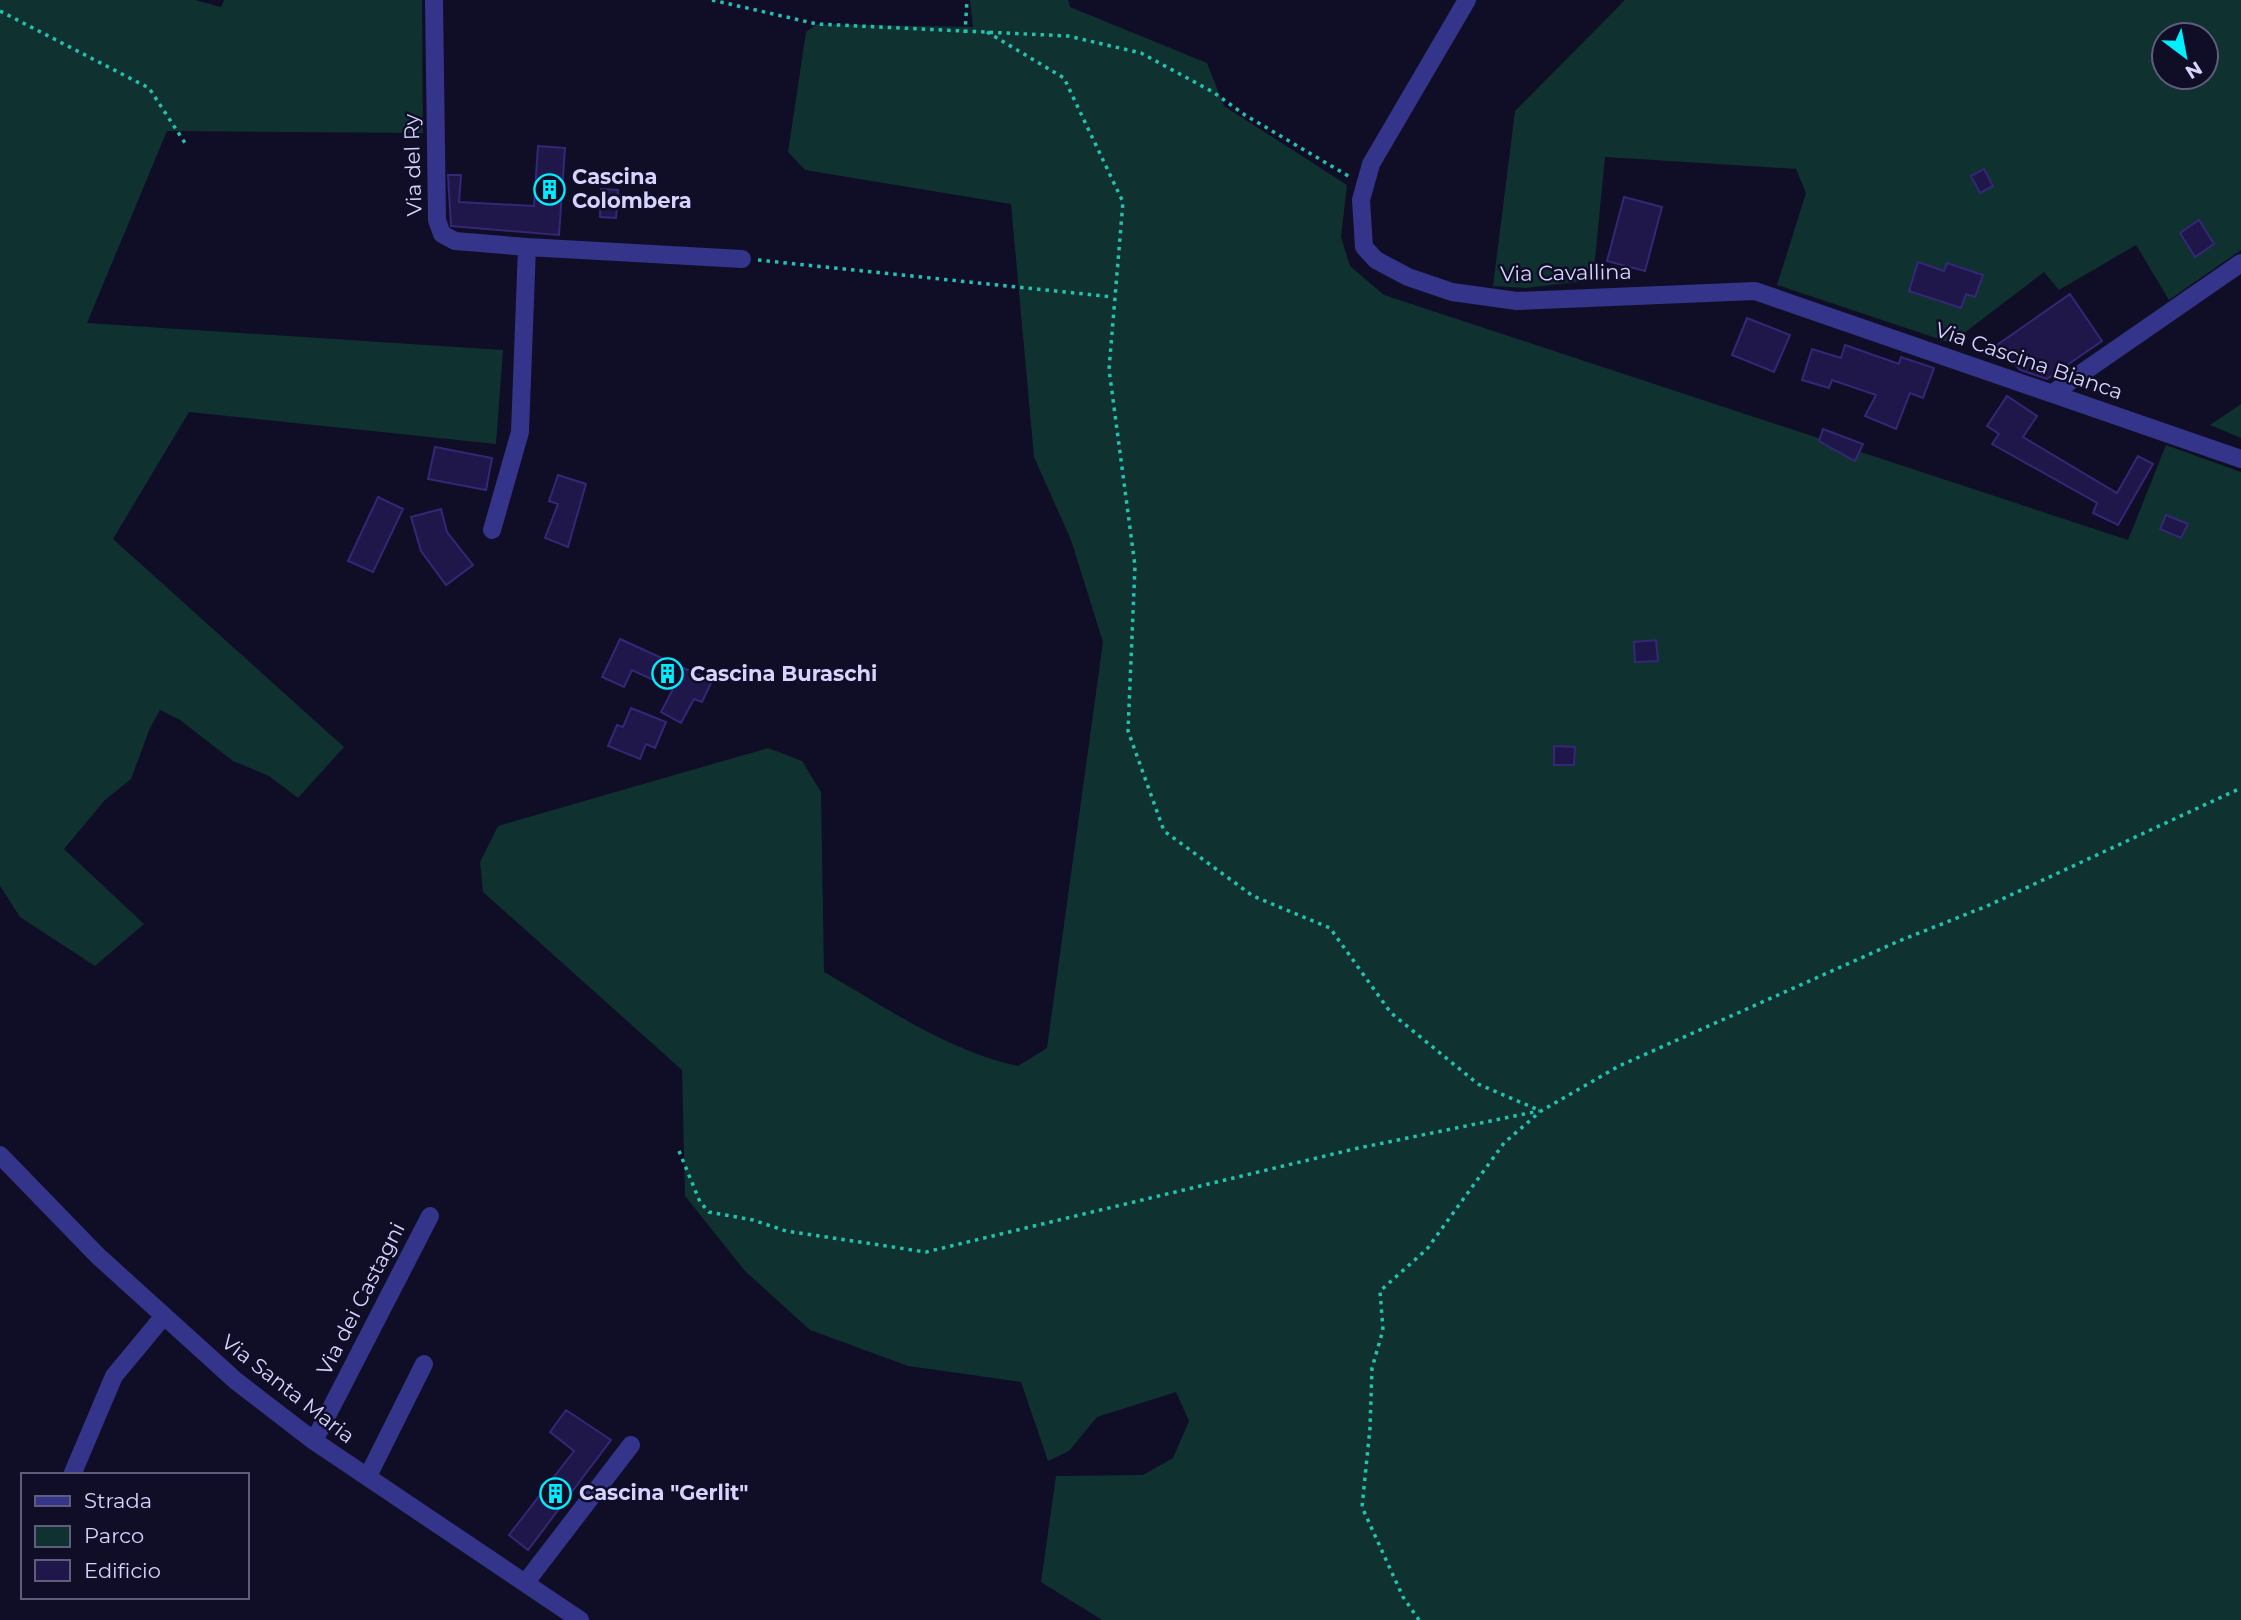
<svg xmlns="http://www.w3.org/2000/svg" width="2241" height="1620" viewBox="0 0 2241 1620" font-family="Montserrat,sans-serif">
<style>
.green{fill:#0f312f;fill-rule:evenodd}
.building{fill:#1f1749;stroke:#342777;stroke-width:2}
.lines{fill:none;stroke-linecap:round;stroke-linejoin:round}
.path{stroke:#24c1b1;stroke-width:3.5;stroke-dasharray:3.5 5;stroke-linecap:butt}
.minor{stroke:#34348a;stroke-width:18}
.labels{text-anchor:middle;stroke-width:5;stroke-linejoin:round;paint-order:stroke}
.street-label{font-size:21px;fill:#d6d3ff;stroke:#100d27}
.poi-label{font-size:21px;font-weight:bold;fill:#d6d3ff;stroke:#100d27;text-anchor:start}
</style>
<rect width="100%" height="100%" fill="#100d27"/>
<path class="green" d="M 0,0 L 195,0 L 221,7 L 224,0 L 422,0 L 423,133 L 167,131 L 87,323 L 503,350 L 496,444 L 189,412 L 113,539 L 344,747 L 298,798 L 269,776 L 233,761 L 180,720 L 160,710 L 150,728 L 131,779 L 105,800 L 64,849 L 144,924 L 95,966 L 20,917 L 0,886 Z
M 970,0 L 1068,0 L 1070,7 L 1207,63 L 1224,106 L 1347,185 L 1341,237 L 1350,266 L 1384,295 L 2128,540 L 2166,445 L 2241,472 L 2241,1620 L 1102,1620 L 1041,1582 L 1056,1476 L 1143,1475 L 1173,1458 L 1189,1421 L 1176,1392 L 1097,1417 L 1069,1451 L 1048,1461 L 1021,1382 L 908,1366 L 810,1330 L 745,1271 L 685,1196 L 682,1070 L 483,892 L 480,862 L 498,826 L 768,748 L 802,761 L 821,792 L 824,972 C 885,1007 948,1051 1018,1066 L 1047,1048 L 1103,642 L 1071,540 L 1034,457 L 1011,204 L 805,170 L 788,152 L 806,32 L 817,24 L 973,27 Z
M 1625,0 L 2241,0 L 2241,250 L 2169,300 L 2136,245 L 2059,290 L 2044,272 L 1951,343 L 1777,285 L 1806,193 L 1796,169 L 1605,157 L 1593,280 L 1526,288 L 1493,286 L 1515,111 ZM 2164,35 L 2206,35 L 2206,77 L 2164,77 Z
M 2241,404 L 2241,438 L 2210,425 Z"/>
<path class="building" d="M 538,146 L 565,148 L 559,235 L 451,226 L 448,175 L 461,175 L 459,202 L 534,206 Z
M 1984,169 L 1993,186 L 1980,193 L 1971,176 Z
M 601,189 L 618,190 L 616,218 L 600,217 Z
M 1624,197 L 1662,207 L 1645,271 L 1607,261 Z
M 2199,220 L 2214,244 L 2195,257 L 2180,233 Z
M 1918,262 L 1944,271 L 1947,263 L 1983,275 L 1975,297 L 1966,294 L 1961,308 L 1909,291 Z
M 2070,294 L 2102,341 L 2047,379 L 2020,370 L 1997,345 Z
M 1747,318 L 1790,335 L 1774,372 L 1732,355 Z
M 1845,345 L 1899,364 L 1901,357 L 1934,368 L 1923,398 L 1910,393 L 1896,429 L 1865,416 L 1876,395 L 1832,380 L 1829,388 L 1802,380 L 1812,349 L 1841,358 Z
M 2007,396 L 2037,416 L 2023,437 L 2117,493 L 2138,456 L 2153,464 L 2118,525 L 2093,513 L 2097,503 L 1992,444 L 1999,434 L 1987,426 Z
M 1823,429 L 1863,444 L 1855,461 L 1819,441 Z
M 435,447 L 492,458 L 486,490 L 428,479 Z
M 558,475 L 586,484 L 568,547 L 545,538 L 558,504 L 549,501 Z
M 378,497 L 403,509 L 373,572 L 348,561 Z
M 441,509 L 447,532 L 473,565 L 446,585 L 421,551 L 411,517 Z
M 2166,515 L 2188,524 L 2181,538 L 2160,529 Z
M 620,639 L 712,681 L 702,702 L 694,699 L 681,723 L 661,712 L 673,689 L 632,670 L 624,687 L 602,677 Z
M 1656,640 L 1658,661 L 1635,662 L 1634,642 Z
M 631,708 L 666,722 L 655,748 L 646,744 L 640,759 L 608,746 L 617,725 L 623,727 Z
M 1554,746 L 1575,747 L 1574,765 L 1554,765 Z
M 566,1410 L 611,1440 L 528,1550 L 509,1535 L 574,1451 L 550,1432 Z"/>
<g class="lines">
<path class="path" d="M 712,0 L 817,24 L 1068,36 L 1141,53 L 1213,92 L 1245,115 L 1350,177
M 0,11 L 149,88 L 187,146
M 987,32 L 1064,78 L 1123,202 L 1109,369 L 1135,566 L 1128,731 L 1164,831 L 1253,896 L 1330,928 L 1391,1013 L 1478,1084 L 1541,1111
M 965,33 L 967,0
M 758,260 L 1113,297
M 679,1151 L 700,1202 L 709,1212 L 753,1220 L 786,1231 L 926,1252 L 1354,1149 L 1539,1111
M 1419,1620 L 1403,1597 L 1362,1507 L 1370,1428 L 1372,1368 L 1383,1330 L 1380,1291 L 1427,1249 L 1504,1143 L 1541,1111 L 1619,1066 L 1899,941 L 1987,906 L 2241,788"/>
<path class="minor" d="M 434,0 L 437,220 L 442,234 L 455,241 L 527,247 L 742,259
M 1467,0 L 1371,164 L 1361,200 L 1364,247 L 1376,260 L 1408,277 L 1452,292 L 1517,301 L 1755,291 L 2241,459
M 2053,393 L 2241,263
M 492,530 L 520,432 L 527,247
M 0,1155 L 98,1256 L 236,1381 L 314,1441 L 580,1620
M 314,1441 L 430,1216
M 72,1475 L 114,1376 L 163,1317
M 368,1476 L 424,1364
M 526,1582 L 631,1445"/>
</g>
<defs>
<symbol id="building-ring" viewBox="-11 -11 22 22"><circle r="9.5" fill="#100d27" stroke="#00effe" stroke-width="1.5"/><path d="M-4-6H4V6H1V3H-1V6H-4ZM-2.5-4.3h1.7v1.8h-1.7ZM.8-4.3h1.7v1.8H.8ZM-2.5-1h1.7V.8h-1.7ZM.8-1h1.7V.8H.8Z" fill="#00effe"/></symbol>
</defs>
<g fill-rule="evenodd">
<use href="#building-ring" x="532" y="172" width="35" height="35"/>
<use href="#building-ring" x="650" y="656" width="35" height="35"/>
<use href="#building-ring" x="538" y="1476" width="35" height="35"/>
</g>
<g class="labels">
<g class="street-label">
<text transform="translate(413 165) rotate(-92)" y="7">Via del Ry</text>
<text transform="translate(1566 273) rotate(-1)" y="7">Via Cavallina</text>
<text transform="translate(2029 361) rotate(19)" y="7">Via Cascina Bianca</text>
<text transform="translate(361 1299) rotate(-63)" y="7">Via dei Castagni</text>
<text transform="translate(288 1389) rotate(38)" y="7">Via Santa Maria</text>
</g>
<g class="poi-label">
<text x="572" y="184">Cascina<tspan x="572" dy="24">Colombera</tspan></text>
<text x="690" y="681">Cascina Buraschi</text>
<text x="579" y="1500">Cascina "Gerlit"</text>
</g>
</g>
<rect x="21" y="1473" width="228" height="126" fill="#100d27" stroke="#5f5c7d" stroke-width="2"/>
<rect x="35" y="1496" width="35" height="10" fill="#34348a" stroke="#5f5c7d" stroke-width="2"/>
<text x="84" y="1508" font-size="21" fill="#d6d3ff">Strada</text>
<rect x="35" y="1526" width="35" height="21" fill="#0f312f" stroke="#5f5c7d" stroke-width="2"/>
<text x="84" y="1543" font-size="21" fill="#d6d3ff">Parco</text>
<rect x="35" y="1560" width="35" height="21" fill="#1f1749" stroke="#5f5c7d" stroke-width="2"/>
<text x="84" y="1578" font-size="21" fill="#d6d3ff">Edificio</text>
<g transform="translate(2185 56) rotate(148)"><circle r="33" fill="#100d27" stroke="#5f5c7d" stroke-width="2"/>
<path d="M0-5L12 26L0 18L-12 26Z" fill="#00effe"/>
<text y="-10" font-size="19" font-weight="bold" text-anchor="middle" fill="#d6d3ff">N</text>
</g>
</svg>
